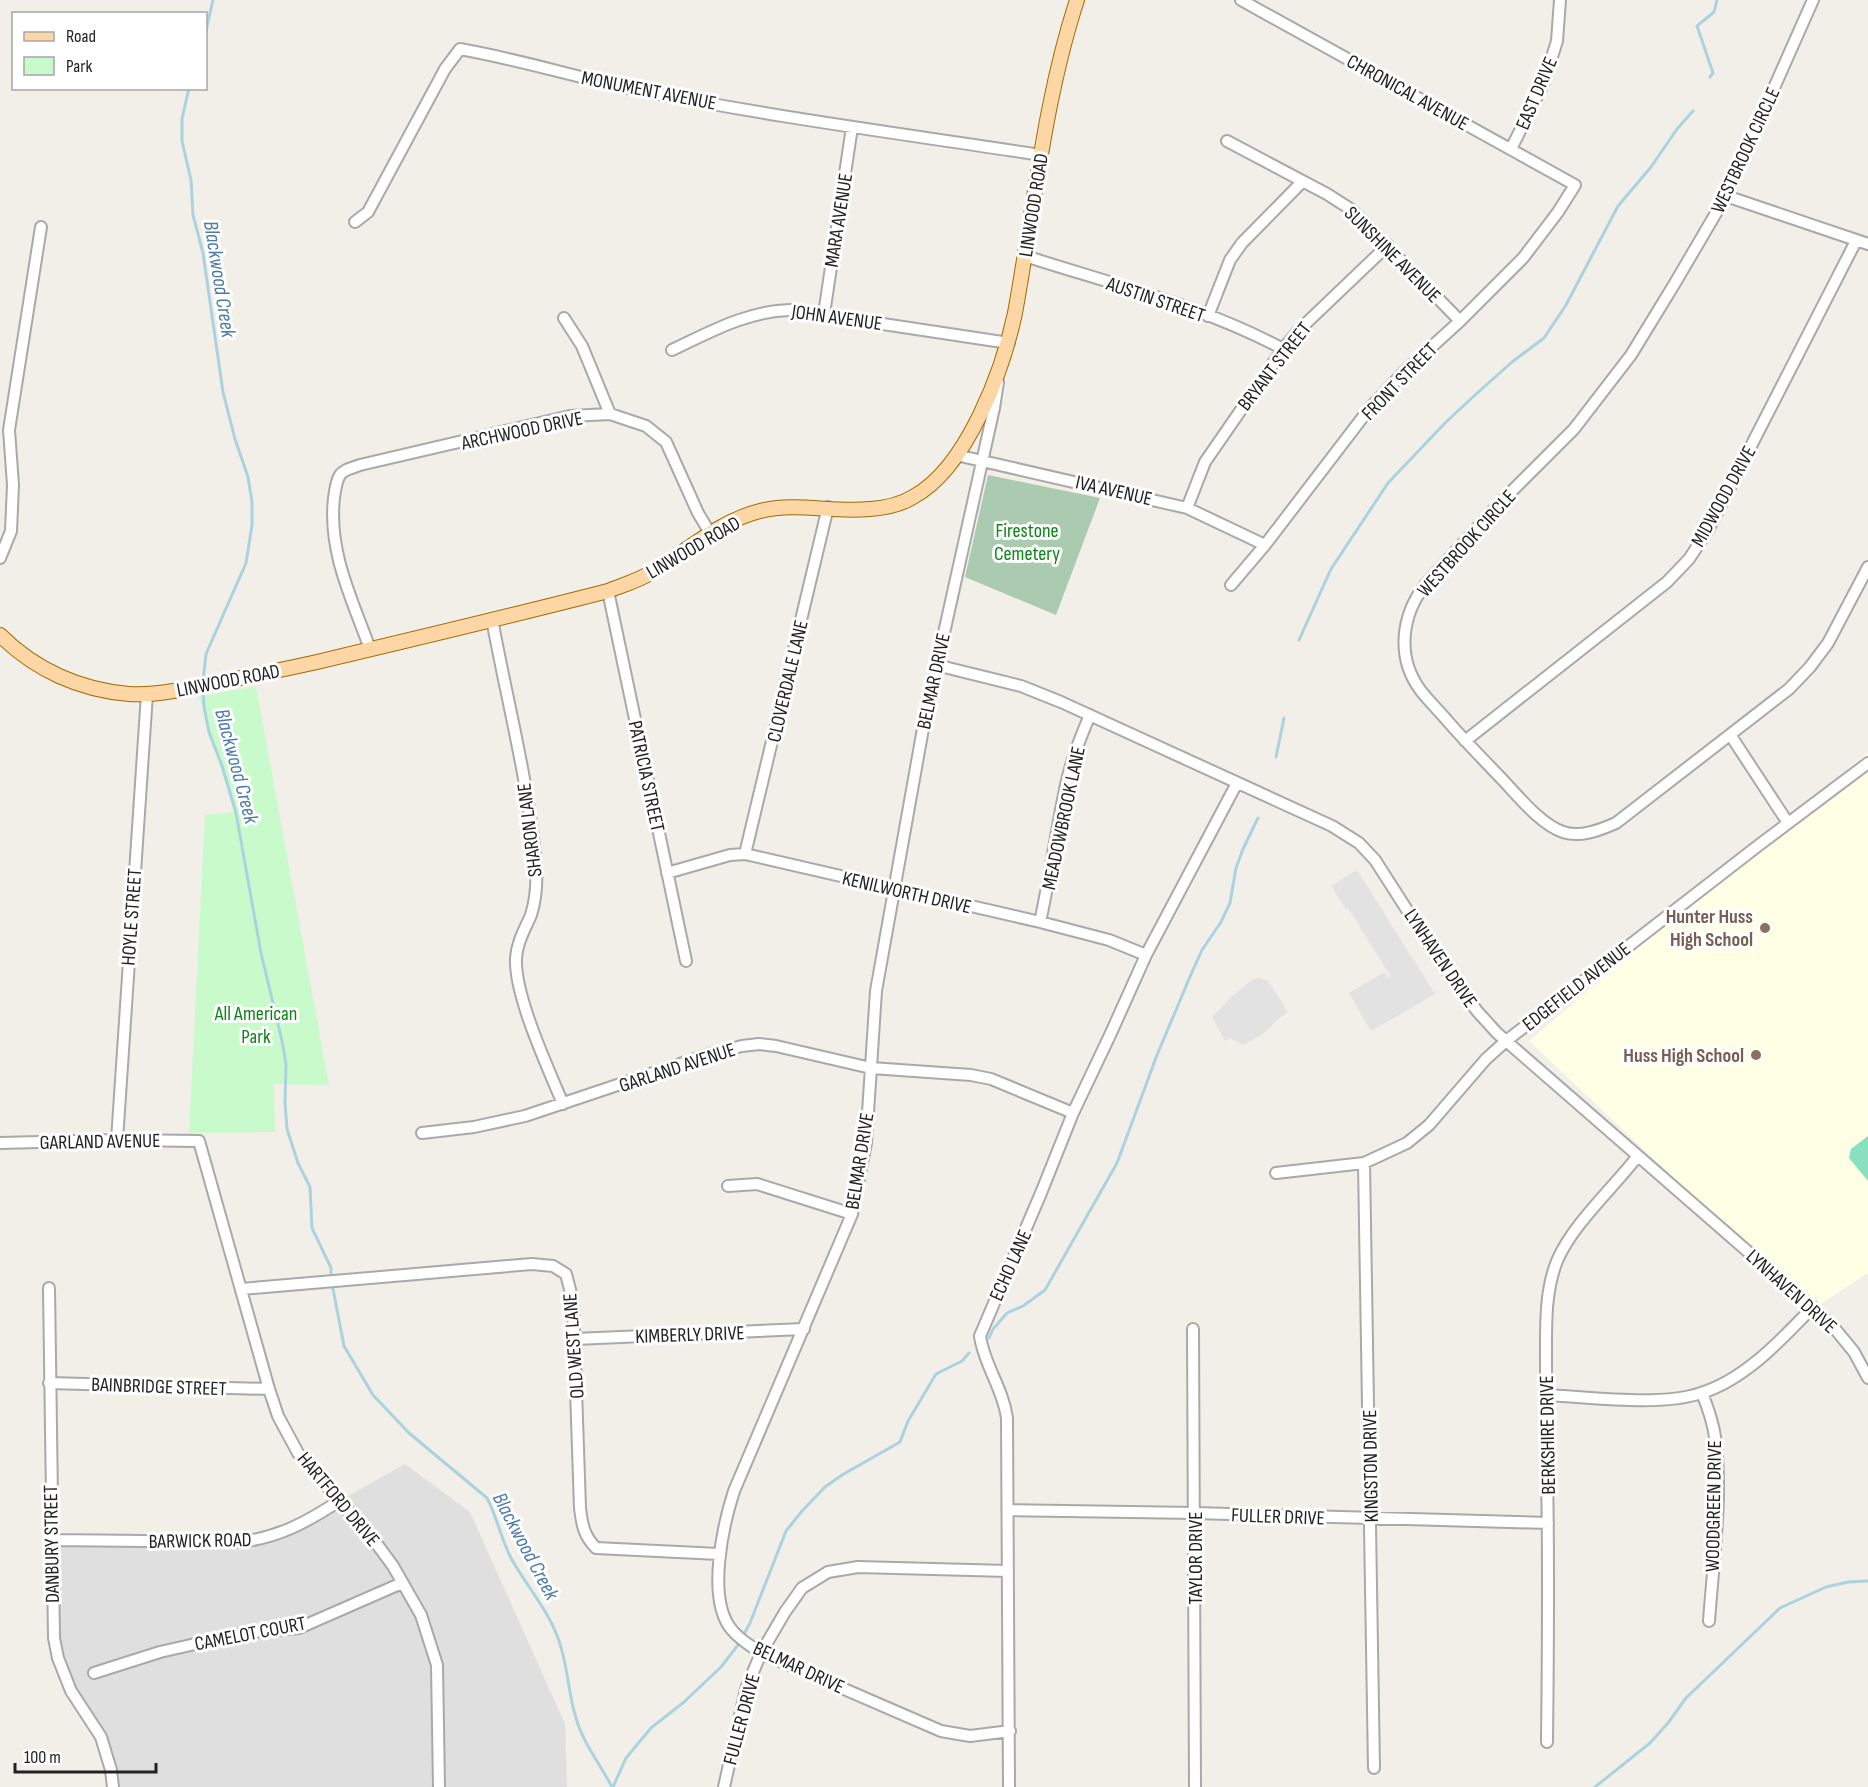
<svg xmlns="http://www.w3.org/2000/svg" width="1868" height="1787" viewBox="0 0 1868 1787" font-family="'Sofia Sans Condensed',sans-serif">
<style>
.residential{fill:#e0dfdf}
.education{fill:#ffffe5}
.cemetery{fill:#aacbaf}
.park{fill:#c8facc}
.pitch{fill:#88e0be}
.parking{fill:#e2e2e2}
.lines{fill:none;stroke-linecap:round;stroke-linejoin:round}
.stream{stroke:#aad3df;stroke-width:3}
.minor-casing{stroke:#a9a9a9;stroke-width:14}
.major-casing{stroke:#a06b00;stroke-width:16}
.minor{stroke:#fff;stroke-width:10}
.major{stroke:#fcd6a4;stroke-width:14}
.education-dot{fill:#8d6e63;stroke:#fff;stroke-width:2}
.labels{text-anchor:middle;stroke-width:6;stroke-linejoin:round;paint-order:stroke}
.street-label{font-size:20px;fill:#222;stroke:#fff}
.park-label{font-size:20px;fill:#0c8416;stroke:#fff}
.education-label{font-size:20px;font-weight:bold;fill:#785e54;stroke:#fff;text-anchor:end}
.water-label{font-size:21px;font-style:italic;fill:#4a7aab;stroke:#fff}
</style>
<rect width="100%" height="100%" fill="#f2efe9"/>
<path class="residential" d="M 405,1464 L 470,1512 L 565,1724 L 567,1787 L 113,1787 L 111,1770 L 58,1658 L 51,1540 L 258,1540 L 339,1501 Z"/>
<path class="education" d="M 1868,752 L 1868,1273 L 1813,1309 L 1529,1041 Z"/>
<path class="cemetery" d="M 988,475 L 1100,498 L 1056,615 L 965,577 Z"/>
<path class="park" d="M 256,686 L 329,1085 L 274,1084 L 275,1132 L 189,1133 L 205,815 L 235,812 C 228,786 218,760 210,734 C 205,722 205,709 198,697 Z"/>
<path class="pitch" d="M 1868,1136 L 1868,1181 L 1849,1158 L 1851,1149 Z"/>
<path class="parking" d="M 1357,870 L 1435,994 L 1371,1031 L 1349,993 L 1385,972 L 1389,978 L 1391,977 L 1348,908 L 1346,909 L 1331,886 Z
M 1260,978 L 1268,981 L 1288,1012 L 1278,1019 L 1263,1034 L 1243,1045 L 1230,1038 L 1225,1041 L 1212,1017 L 1231,997 L 1253,979 Z"/>
<g class="lines">
<path class="stream" d="M 206,31 L 213,0
M 1710,77 L 1713,73 L 1697,26 L 1714,12 L 1717,0
M 189,88 L 182,119 L 182,141 L 191,180 L 193,215 L 203,253 L 223,392 L 235,439 L 248,477 L 252,502 L 252,525 L 246,563 L 206,654 L 203,681
M 1299,640 L 1331,569 L 1388,483 L 1446,422 L 1474,396 L 1512,362 L 1544,338 L 1566,305 L 1618,206 L 1651,167 L 1677,129 L 1693,111
M 203,691 L 204,707 L 209,732 L 222,766 L 236,813 L 261,953 L 282,1041 L 286,1064 L 285,1103 L 287,1129 L 298,1163 L 310,1187 L 312,1228 L 331,1268 L 331,1274
M 1276,757 L 1284,718
M 333,1289 L 344,1346 L 373,1395 L 409,1433 L 487,1498 C 497,1517 501,1539 511,1558 C 527,1587 548,1609 559,1641 C 568,1666 568,1693 576,1718 C 583,1743 600,1764 612,1787
M 989,1338 L 993,1329 L 1007,1313 L 1023,1306 L 1045,1290 L 1117,1163 L 1157,1055 L 1192,972 L 1202,950 L 1221,922 L 1230,903 L 1236,868 L 1243,849 L 1258,818
M 613,1787 L 626,1758 L 651,1728 L 684,1702 L 721,1667 L 738,1645 L 750,1623 L 786,1531 L 802,1511 L 825,1487 L 842,1475 L 900,1442 L 908,1421 L 936,1374 L 962,1361 L 969,1353
M 1595,1787 L 1650,1743 L 1668,1723 L 1686,1698 L 1780,1608 L 1826,1587 L 1848,1582 L 1868,1581"/>
<defs>
<path id="minor" d="M 1813,0 L 1726,196 L 1675,283 L 1631,355 L 1574,429 L 1498,505 L 1425,585 C 1401,616 1396,658 1421,691 C 1428,700 1437,709 1445,718 C 1462,738 1480,756 1498,775 C 1516,793 1539,824 1563,832 C 1580,838 1600,830 1616,823 L 1789,689 L 1810,667 L 1828,643 L 1868,567
M 1227,141 L 1327,194 L 1352,210 L 1460,321
M 1511,149 L 1544,82 L 1557,41 L 1560,0
M 1726,196 L 1868,244
M 355,222 L 368,212 L 445,69 L 460,49 C 517,59 572,76 628,88 C 765,116 903,134 1041,155
M 1025,256 C 1112,284 1203,306 1283,349
M 824,314 L 852,127
M 1208,316 L 1230,260 L 1242,243 L 1302,182
M 564,318 L 582,346 L 610,414
M 672,350 C 710,332 747,311 790,310 L 1009,343
M 998,382 L 994,408 L 924,723 L 876,991 L 866,1143 L 852,1214 L 734,1491 C 723,1525 706,1600 732,1630 C 740,1640 751,1646 761,1653 L 941,1731 L 970,1736 L 1010,1731
M 956,455 L 1187,508 L 1265,545
M 1187,508 L 1205,462 L 1283,349 L 1298,331 L 1388,245
M 0,558 L 11,531 L 13,485 L 9,430 L 41,227
M 1231,585 L 1265,545 L 1369,409 L 1404,372 L 1460,321 L 1523,258 L 1558,212 L 1575,185 L 1241,0
M 608,591 L 686,961
M 492,619 C 507,701 529,783 536,866 C 537,882 536,899 531,915 C 525,929 517,942 516,958 C 514,995 548,1068 563,1104
M 370,649 C 352,599 328,552 334,498 C 335,491 336,481 340,475 C 344,469 353,468 360,465 L 570,416 L 610,414 L 646,426 L 666,442 L 698,513 L 710,533
M 936,665 L 1021,686 L 1061,702 L 1332,826 L 1359,843 L 1375,860 L 1441,963 L 1477,1011 L 1497,1033 L 1831,1324 L 1854,1352 L 1868,1378
M 1731,736 L 1788,823
M 1465,741 L 1667,582 L 1689,559 L 1708,530 L 1856,241
M 745,854 L 828,507
M 667,873 L 730,855 L 745,854 L 1040,922 L 1109,940 L 1146,955
M 1040,922 C 1050,877 1056,831 1066,785 C 1071,761 1080,738 1090,715
M 422,1133 L 474,1127 L 525,1116 L 710,1054 L 742,1046 L 759,1044 L 776,1046 L 871,1068 L 971,1075 L 991,1079 L 1073,1113
M 117,1140 L 147,694
M 0,1143 L 117,1140 L 199,1141 L 269,1389 L 278,1416 L 298,1453 L 379,1547 L 393,1566 L 421,1615 L 437,1665 L 439,1787
M 1364,1163 L 1374,1768
M 1276,1173 L 1364,1163 L 1407,1143 L 1429,1125 L 1486,1059 L 1506,1041 L 1759,845 L 1868,763
M 728,1186 L 757,1184 L 852,1214
M 49,1288 L 54,1638 L 58,1658 L 71,1691 L 101,1737 L 111,1770 L 113,1787
M 241,1289 L 532,1264 L 553,1266 L 566,1274 L 573,1301 L 580,1508 C 582,1525 584,1536 596,1548 L 719,1554
M 1193,1329 L 1195,1787
M 575,1339 L 804,1329
M 49,1383 L 269,1389
M 1702,1393 C 1708,1408 1713,1422 1715,1437 C 1723,1493 1713,1564 1709,1621
M 1546,1395 C 1589,1397 1661,1407 1701,1393 C 1721,1387 1741,1374 1757,1361 C 1777,1345 1795,1325 1813,1307
M 1008,1510 L 1195,1513 L 1548,1523
M 51,1540 L 239,1542 C 278,1538 307,1522 339,1501
M 94,1673 L 160,1652 L 195,1644 L 251,1632 L 299,1628 L 402,1583
M 1547,1742 C 1548,1654 1549,1566 1547,1478 C 1546,1437 1546,1396 1546,1355 C 1546,1324 1545,1291 1557,1261 C 1572,1225 1613,1188 1637,1157
M 724,1787 L 746,1689 L 761,1653 L 785,1612 L 802,1588 L 828,1572 L 858,1567 L 1008,1571
M 1009,1787 L 1007,1418 C 1003,1388 984,1365 980,1336 L 1041,1193 L 1073,1113 L 1111,1033 L 1146,955 L 1237,783"/>
<path id="major" d="M 0,635 C 35,670 80,690 129,694 C 156,696 184,689 210,684 C 246,677 281,670 317,662 C 414,639 511,616 608,591 C 623,585 640,580 654,571 C 688,550 720,521 760,511 C 797,502 833,513 870,509 C 885,508 900,505 913,497 C 967,468 1003,370 1015,313 C 1034,209 1044,101 1077,0"/>
</defs>
<use href="#minor" class="minor-casing"/>
<use href="#major" class="major-casing"/>
<use href="#minor" class="minor"/>
<use href="#major" class="major"/>
</g>
<g class="education-dot">
<circle cx="1765" cy="928" r="6"/>
<circle cx="1756" cy="1055" r="6"/>
</g>
<g class="labels">
<g class="street-label">
<text transform="translate(649 90) rotate(11)" y="7">MONUMENT AVENUE</text>
<text transform="translate(1408 92) rotate(29)" y="7">CHRONICAL AVENUE</text>
<text transform="translate(1536 93) rotate(-67)" y="7">EAST DRIVE</text>
<text transform="translate(1745 150) rotate(-65)" y="7">WESTBROOK CIRCLE</text>
<text transform="translate(1033 205) rotate(-81)" y="7">LINWOOD ROAD</text>
<text transform="translate(838 220) rotate(-81)" y="7">MARA AVENUE</text>
<text transform="translate(1393 254) rotate(45)" y="7">SUNSHINE AVENUE</text>
<text transform="translate(1156 299) rotate(19)" y="7">AUSTIN STREET</text>
<text transform="translate(837 317) rotate(8)" y="7">JOHN AVENUE</text>
<text transform="translate(1274 366) rotate(-52)" y="7">BRYANT STREET</text>
<text transform="translate(1399 381) rotate(-46)" y="7">FRONT STREET</text>
<text transform="translate(522 430) rotate(-12)" y="7">ARCHWOOD DRIVE</text>
<text transform="translate(1114 490) rotate(13)" y="7">IVA AVENUE</text>
<text transform="translate(1723 496) rotate(-61)" y="7">MIDWOOD DRIVE</text>
<text transform="translate(1466 543) rotate(-48)" y="7">WESTBROOK CIRCLE</text>
<text transform="translate(693 547) rotate(-30)" y="7">LINWOOD ROAD</text>
<text transform="translate(228 680) rotate(-11)" y="7">LINWOOD ROAD</text>
<text transform="translate(787 681) rotate(-77)" y="7">CLOVERDALE LANE</text>
<text transform="translate(933 681) rotate(-78)" y="7">BELMAR DRIVE</text>
<text transform="translate(647 776) rotate(78)" y="7">PATRICIA STREET</text>
<text transform="translate(1063 818) rotate(-78)" y="7">MEADOWBROOK LANE</text>
<text transform="translate(529 830) rotate(-97)" y="7">SHARON LANE</text>
<text transform="translate(907 892) rotate(13)" y="7">KENILWORTH DRIVE</text>
<text transform="translate(131 917) rotate(-86)" y="7">HOYLE STREET</text>
<text transform="translate(1441 958) rotate(56)" y="7">LYNHAVEN DRIVE</text>
<text transform="translate(1576 986) rotate(-38)" y="7">EDGEFIELD AVENUE</text>
<text transform="translate(677 1067) rotate(-18)" y="7">GARLAND AVENUE</text>
<text transform="translate(100 1141) rotate(-1)" y="7">GARLAND AVENUE</text>
<text transform="translate(859 1161) rotate(-81)" y="7">BELMAR DRIVE</text>
<text transform="translate(1010 1265) rotate(-66)" y="7">ECHO LANE</text>
<text transform="translate(1792 1291) rotate(42)" y="7">LYNHAVEN DRIVE</text>
<text transform="translate(690 1334) rotate(-2)" y="7">KIMBERLY DRIVE</text>
<text transform="translate(573 1346) rotate(-94)" y="7">OLD WEST LANE</text>
<text transform="translate(159 1386) rotate(2)" y="7">BAINBRIDGE STREET</text>
<text transform="translate(1547 1435) rotate(-91)" y="7">BERKSHIRE DRIVE</text>
<text transform="translate(1370 1466) rotate(-91)" y="7">KINGSTON DRIVE</text>
<text transform="translate(339 1499) rotate(50)" y="7">HARTFORD DRIVE</text>
<text transform="translate(1713 1506) rotate(-89)" y="7">WOODGREEN DRIVE</text>
<text transform="translate(1278 1516) rotate(2)" y="7">FULLER DRIVE</text>
<text transform="translate(200 1540) rotate(-1)" y="7">BARWICK ROAD</text>
<text transform="translate(51 1544) rotate(-91)" y="7">DANBURY STREET</text>
<text transform="translate(1195 1558) rotate(-90)" y="7">TAYLOR DRIVE</text>
<text transform="translate(250 1633) rotate(-11)" y="7">CAMELOT COURT</text>
<text transform="translate(799 1667) rotate(25)" y="7">BELMAR DRIVE</text>
<text transform="translate(741 1719) rotate(-75)" y="7">FULLER DRIVE</text>
</g>
<g class="park-label">
<text x="1027" y="537">Firestone<tspan x="1027" dy="23">Cemetery</tspan></text>
<text x="256" y="1020">All American<tspan x="256" dy="23">Park</tspan></text>
</g>
<g class="education-label">
<text x="1753" y="923">Hunter Huss<tspan x="1753" dy="23">High School</tspan></text>
<text x="1744" y="1062">Huss High School</text>
</g>
<g class="water-label">
<text transform="translate(220 279) rotate(81)" y="7">Blackwood Creek</text>
<text transform="translate(237 766) rotate(75)" y="7">Blackwood Creek</text>
<text transform="translate(526 1546) rotate(62)" y="7">Blackwood Creek</text>
</g>
</g>
<rect x="12" y="12" width="195" height="78" fill="#ffffff" stroke="#a7a7a7" stroke-width="1.5"/>
<rect x="24" y="32" width="30" height="9" fill="#fcd6a4" stroke="#a7a7a7" stroke-width="1.5"/>
<text x="66" y="42" font-size="18" fill="#222222">Road</text>
<rect x="24" y="57" width="30" height="18" fill="#c8facc" stroke="#a7a7a7" stroke-width="1.5"/>
<text x="66" y="72" font-size="18" fill="#222222">Park</text>
<path d="M15 1763v9h141v-9" fill="none" stroke="#222222" stroke-width="3"/>
<text x="24" y="1763" font-size="18" fill="#222222" stroke="#ffffff" stroke-width="4.5" paint-order="stroke">100 m</text>
</svg>
